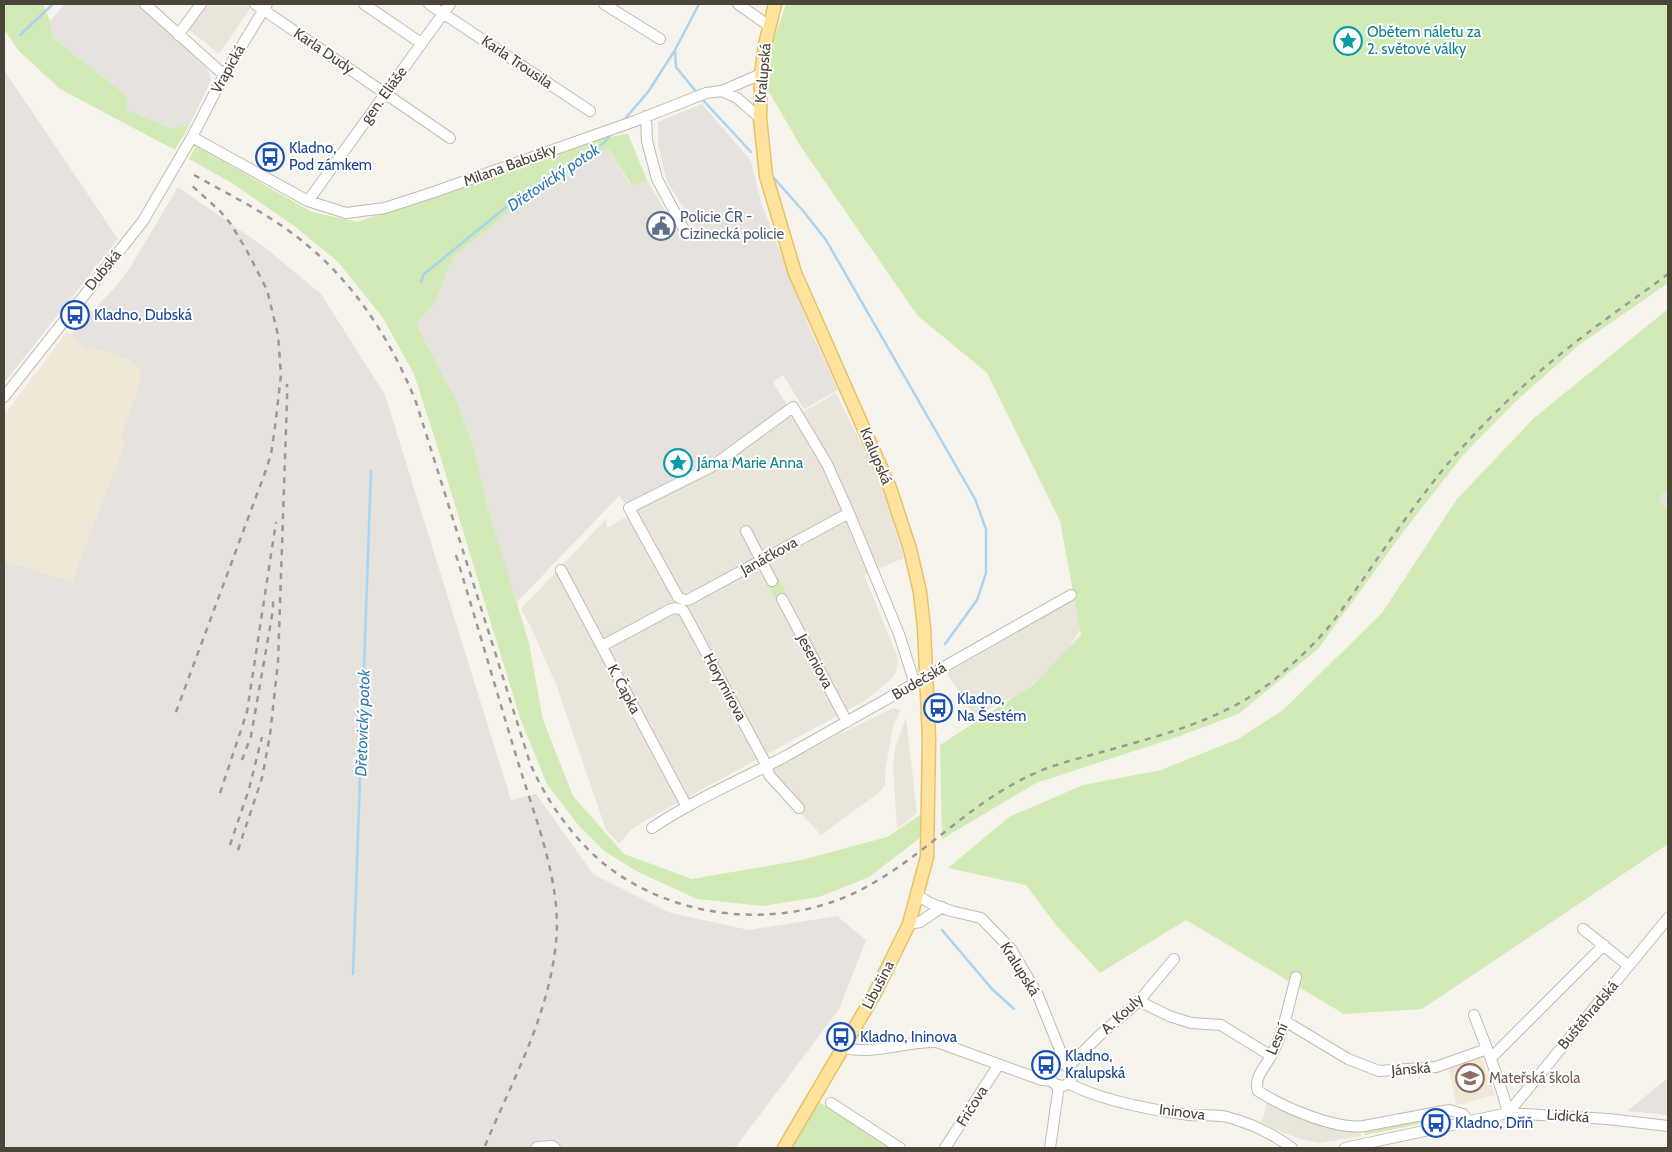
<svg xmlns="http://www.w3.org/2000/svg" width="1672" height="1152" viewBox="0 0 1672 1152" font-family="Cabin,sans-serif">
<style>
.residential{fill:#eae5da}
.industrial{fill:#e6e2dd}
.education{fill:#efe8d6}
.green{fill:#d2eab5}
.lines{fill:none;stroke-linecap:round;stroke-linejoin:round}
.stream{stroke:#a9d4f2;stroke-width:2.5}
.minor-casing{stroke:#c2bbae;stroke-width:12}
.major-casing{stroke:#e6c16a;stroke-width:15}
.minor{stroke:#fff;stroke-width:10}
.major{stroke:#ffe39c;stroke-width:12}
.rail{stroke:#9a9a9a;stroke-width:2.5;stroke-dasharray:6 6;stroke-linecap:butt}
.labels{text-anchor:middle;stroke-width:4;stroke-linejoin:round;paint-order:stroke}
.culture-label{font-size:15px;fill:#0d838f;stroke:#fff;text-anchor:start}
.street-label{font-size:15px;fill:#4b4439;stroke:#fff}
.transit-label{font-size:15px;fill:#164399;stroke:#fff;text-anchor:start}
.service-label{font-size:15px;fill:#4e5e75;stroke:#fff;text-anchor:start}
.education-label{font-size:15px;fill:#785e54;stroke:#fff;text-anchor:start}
.water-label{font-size:16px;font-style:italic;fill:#2e7ab2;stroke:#fff}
</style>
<rect width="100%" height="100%" fill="#f6f3ec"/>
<path class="residential" d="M 204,4 L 247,4 L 251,7 L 219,54 L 187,28 Z
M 836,393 L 872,465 L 891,511 L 895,530 L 904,558 L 864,575 L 897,656 L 898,664 L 895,674 L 889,681 L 866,700 L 646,820 L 631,830 L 619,844 L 606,830 L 557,687 L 531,627 L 521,609 L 606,519 L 607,528 L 635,512 L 634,510 L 719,466 L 789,417 L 807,410 Z
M 1074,598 L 1082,627 L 1062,660 L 1023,692 L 981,713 L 973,715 L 945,670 Z
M 893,708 L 901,710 L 893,726 L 885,772 L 885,785 L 880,792 L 821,835 L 795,807 L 770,771 L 836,736 Z
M 906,717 L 917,813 L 897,829 L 893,766 L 895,748 Z
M 1268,1099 L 1360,1130 L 1361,1136 L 1320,1143 L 1300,1139 L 1274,1129 L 1262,1122 Z"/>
<path class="industrial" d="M 65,4 L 137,4 L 173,35 L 208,70 L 211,80 L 190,124 L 172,129 L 127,110 L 127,96 L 53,38 L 50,21 Z
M 4,70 L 118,239 L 4,383 Z
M 702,104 L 751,161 L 762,205 L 810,329 L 838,390 L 804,409 L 783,375 L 773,382 L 787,405 L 707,462 L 626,504 L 619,496 L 517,602 L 502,559 L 487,506 L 475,452 L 457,404 L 416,324 L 435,302 L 453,257 L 531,194 L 608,148 L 631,186 L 647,180 L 681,238 L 697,228 L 667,182 L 658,144 L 658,122 Z
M 178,187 L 267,249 L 321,294 L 385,395 L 511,800 L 536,794 L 593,874 L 671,913 L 749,930 L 837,916 L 866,940 L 839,1009 L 735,1148 L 4,1148 L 4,561 L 20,565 L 72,582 L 140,381 L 140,372 L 131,361 L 92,347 L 87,351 L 70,335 L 117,285 L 131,266 Z
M 1668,489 L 1668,510 L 1658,499 Z
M 1668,1078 L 1668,1115 L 1627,1111 Z"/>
<path class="education" d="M 67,332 L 87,351 L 92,347 L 131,361 L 140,371 L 140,381 L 122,435 L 125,443 L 72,582 L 20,565 L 4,561 L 4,415 Z
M 1481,1057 L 1495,1095 L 1456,1105 L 1449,1068 Z"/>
<path class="green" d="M 4,4 L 43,4 L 50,21 L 53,38 L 127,96 L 127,110 L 172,129 L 190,124 L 175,150 L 60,89 L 18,50 L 4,29 Z
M 786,4 L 1668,4 L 1668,283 L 1579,345 L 1515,402 L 1464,454 L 1403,532 L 1318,649 L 1238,714 L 1174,738 L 1036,783 L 942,839 L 940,745 L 1034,684 L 1081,635 L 1060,521 L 987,373 L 917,315 L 801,147 L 761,78 Z
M 628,134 L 647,180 L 632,186 L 608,148 L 531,194 L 453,257 L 435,302 L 416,324 L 457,403 L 475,452 L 487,506 L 529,643 L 543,720 L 573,796 L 624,854 L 692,879 L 802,860 L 887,837 L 923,813 L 921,837 L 869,877 L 819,897 L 763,906 L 697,899 L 638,872 L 604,851 L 579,826 L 547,784 L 520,718 L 438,449 L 414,374 L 383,318 L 338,262 L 297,228 L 232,183 L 189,159 L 196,146 L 312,212 L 357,222 L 598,139 Z
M 1668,309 L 1668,489 L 1658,499 L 1668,510 L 1668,844 L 1422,1009 L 1344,1014 L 1186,920 L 1100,973 L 1056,925 L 1026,885 L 948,868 L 1009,817 L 1083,785 L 1161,770 L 1238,739 L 1283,710 L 1382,613 L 1457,499 L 1534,418 Z
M 778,578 L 786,592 L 784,594 L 794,612 L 783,598 L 775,599 L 768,584 Z
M 819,1102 L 890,1148 L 791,1148 Z
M 1443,1115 L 1444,1119 L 1365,1135 L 1364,1130 Z"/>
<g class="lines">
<path class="stream" d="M 20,35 L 53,4
M 675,50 L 676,67 L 698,94
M 701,98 L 751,152
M 623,121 L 648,92 L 675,50 L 699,4
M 773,177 L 804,212 L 826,240 L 975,499 L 986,529 L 986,573 L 977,600 L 945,644
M 421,282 L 424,274 L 521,195 L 604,143 L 613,132
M 942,930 L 992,989 L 1014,1009
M 353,974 L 371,471"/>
<defs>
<path id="minor" d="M 145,4 L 224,75
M 255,4 L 450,138
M 364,4 L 421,43
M 429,4 L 590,111
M 604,4 L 660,39
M 738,4 L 769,26
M 178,35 L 201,4
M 722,91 L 761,74
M 646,116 L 647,141 L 657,179 L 687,235
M 192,137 L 308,201 L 346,213 L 385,208 L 434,192 L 635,121 L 706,93 L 722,91 L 737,98 L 760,118
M 308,201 L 450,4
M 4,397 L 143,221 L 192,137 L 224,75 L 267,4
M 849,513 L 688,600 L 684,600 L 678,597 L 629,508 L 711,467 L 793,407 L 827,464 L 849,513 L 899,634 L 915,684
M 746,531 L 772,581
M 561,570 L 687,807
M 782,599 L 847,722
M 602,646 L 671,609 L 675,608 L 683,610 L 767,766 L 769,775 L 799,808
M 652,828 C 693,800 741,780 786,756 C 881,703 976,649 1071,595
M 917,895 L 930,903 L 951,911 L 981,918 L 1011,949 L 1037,993 L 1060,1050 L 1060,1064
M 909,924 L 920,922 L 942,907
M 1583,929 L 1629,966
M 1296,977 C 1289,1003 1284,1032 1271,1056 C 1266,1065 1253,1079 1258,1091 C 1283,1107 1335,1130 1364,1126 L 1449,1110 L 1463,1114 L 1469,1122
M 1139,1001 L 1169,1016 L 1191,1023 L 1221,1025 L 1271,1056
M 1474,1015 C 1486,1047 1500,1079 1508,1113
M 1285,1021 L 1348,1059 L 1379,1071 L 1436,1067 L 1487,1049
M 843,1048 C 875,1055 905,1041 937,1042 L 1042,1080 L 1052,1081
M 1491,1058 L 1604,945
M1050 1075a11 11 0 1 1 22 0a11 11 0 1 1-22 0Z
M 1068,1067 L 1100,1035 L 1139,1001 L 1174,959
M 1068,1083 C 1099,1100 1153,1110 1189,1115 C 1201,1116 1215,1114 1227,1117 C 1250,1123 1273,1134 1292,1148
M 831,1103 L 900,1148
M 1508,1113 L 1668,918
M 536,1148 L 538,1147 L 552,1146 L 555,1148
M 945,1148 L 999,1064
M 1050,1148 L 1059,1085
M 1345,1148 L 1508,1113 L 1608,1119 L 1668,1126"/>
<path id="major" d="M 775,4 L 765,45 L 761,74 L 760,118 L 766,176 L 795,273 L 890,488 L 910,549 L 920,592 L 924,628 L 929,738 L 927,857 L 909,924 L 874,995 L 784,1148"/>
</defs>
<use href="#minor" class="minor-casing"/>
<use href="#major" class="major-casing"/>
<use href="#minor" class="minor"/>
<use href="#major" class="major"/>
<path class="rail" d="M 194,175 C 226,193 259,209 289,231 C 349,274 389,335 416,402 L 530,763 C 545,798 568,831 596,857 C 668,921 783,933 866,887 C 924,856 968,805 1027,777 C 1050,765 1077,759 1102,752 C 1162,735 1224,720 1274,680 C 1288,668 1303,655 1316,641 C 1335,622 1349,599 1364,578 C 1390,540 1416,503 1445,467 C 1485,420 1532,375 1581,338 C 1609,316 1639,296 1668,274
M 456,555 C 477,624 497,693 518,762 C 535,818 562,883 556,942 C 549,1016 512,1081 484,1148
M 176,712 L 266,470 L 271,454 L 275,427 L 281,375 L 278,335 L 267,290 L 246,249 L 230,223 L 220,211 L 189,183
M 242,760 L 251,736 L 273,610 L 273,599
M 220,793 L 247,712 L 276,522
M 230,845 L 249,789 L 262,737
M 238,850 L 262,778 L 270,735 L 278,662 L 287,400 L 287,384"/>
</g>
<defs>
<symbol id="sight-ring" viewBox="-11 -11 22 22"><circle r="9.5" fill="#fff" stroke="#0f9aa8" stroke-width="1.5"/><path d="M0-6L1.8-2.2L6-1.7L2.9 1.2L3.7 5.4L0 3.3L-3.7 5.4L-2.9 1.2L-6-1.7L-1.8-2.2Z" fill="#0f9aa8"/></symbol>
<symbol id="bus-ring" viewBox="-11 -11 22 22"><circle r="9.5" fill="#fff" stroke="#1a4fb4" stroke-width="1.5"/><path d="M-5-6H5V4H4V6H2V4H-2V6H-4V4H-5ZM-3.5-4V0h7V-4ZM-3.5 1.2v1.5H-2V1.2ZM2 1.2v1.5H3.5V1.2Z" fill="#1a4fb4"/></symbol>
<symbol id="civic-ring" viewBox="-11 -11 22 22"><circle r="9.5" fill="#fff" stroke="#5c6f8a" stroke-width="1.5"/><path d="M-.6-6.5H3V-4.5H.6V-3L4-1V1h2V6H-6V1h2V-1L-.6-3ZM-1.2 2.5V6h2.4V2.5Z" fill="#5c6f8a"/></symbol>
<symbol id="school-ring" viewBox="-11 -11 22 22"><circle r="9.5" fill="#fff" stroke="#8d6e63" stroke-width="1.5"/><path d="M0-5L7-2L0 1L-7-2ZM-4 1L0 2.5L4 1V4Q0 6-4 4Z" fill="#8d6e63"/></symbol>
</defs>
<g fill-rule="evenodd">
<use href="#sight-ring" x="1332" y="25" width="32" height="32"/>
<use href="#bus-ring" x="254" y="141" width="32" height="32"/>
<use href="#civic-ring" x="645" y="210" width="32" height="32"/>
<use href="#bus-ring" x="59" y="299" width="32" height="32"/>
<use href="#sight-ring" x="662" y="447" width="32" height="32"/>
<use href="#bus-ring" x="922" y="692" width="32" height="32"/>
<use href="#bus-ring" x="825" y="1021" width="32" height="32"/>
<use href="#bus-ring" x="1030" y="1049" width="32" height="32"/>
<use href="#school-ring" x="1454" y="1062" width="32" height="32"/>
<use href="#bus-ring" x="1420" y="1107" width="32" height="32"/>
</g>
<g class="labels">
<g class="culture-label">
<text x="1367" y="37">Obětem náletu za<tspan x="1367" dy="17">2. světové války</tspan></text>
<text x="697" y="468">Jáma Marie Anna</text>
</g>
<g class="street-label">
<text transform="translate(324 51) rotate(34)" y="5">Karla Dudy</text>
<text transform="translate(517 62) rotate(34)" y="5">Karla Trousila</text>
<text transform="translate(228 69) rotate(-61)" y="5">Vrapická</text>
<text transform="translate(763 73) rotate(-85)" y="5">Kralupská</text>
<text transform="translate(384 95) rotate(-54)" y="5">gen. Eliáše</text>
<text transform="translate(510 165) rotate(-20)" y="5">Milana Babušky</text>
<text transform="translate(103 270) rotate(-51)" y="5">Dubská</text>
<text transform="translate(876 456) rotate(67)" y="5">Kralupská</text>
<text transform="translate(769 556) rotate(-29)" y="5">Janáčkova</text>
<text transform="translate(815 661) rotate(62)" y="5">Jeseniova</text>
<text transform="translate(919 681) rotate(-30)" y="5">Budečská</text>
<text transform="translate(725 687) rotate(62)" y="5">Horymírova</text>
<text transform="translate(624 689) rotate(62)" y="5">K. Čapka</text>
<text transform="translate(1020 969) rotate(58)" y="5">Kralupská</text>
<text transform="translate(878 985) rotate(-63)" y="5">Libušina</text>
<text transform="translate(1122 1014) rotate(-43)" y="5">A. Kouly</text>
<text transform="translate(1588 1015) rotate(-50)" y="5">Buštěhradská</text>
<text transform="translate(1277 1039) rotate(-67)" y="5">Lesní</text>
<text transform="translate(1411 1069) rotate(-5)" y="5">Jánská</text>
<text transform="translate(972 1106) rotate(-58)" y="5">Fričova</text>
<text transform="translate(1182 1112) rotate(7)" y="5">Ininova</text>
<text transform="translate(1568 1116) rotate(4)" y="5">Lidická</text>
</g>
<g class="transit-label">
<text x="289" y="153">Kladno,<tspan x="289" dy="17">Pod zámkem</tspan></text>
<text x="94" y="320">Kladno, Dubská</text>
<text x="957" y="704">Kladno,<tspan x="957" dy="17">Na Šestém</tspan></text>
<text x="860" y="1042">Kladno, Ininova</text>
<text x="1065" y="1061">Kladno,<tspan x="1065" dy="17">Kralupská</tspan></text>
<text x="1455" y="1128">Kladno, Dříň</text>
</g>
<g class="service-label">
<text x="680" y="222">Policie ČR -<tspan x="680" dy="17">Cizinecká policie</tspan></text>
</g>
<g class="education-label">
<text x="1489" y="1083">Mateřská škola</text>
</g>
<g class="water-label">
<text transform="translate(553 177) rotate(-34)" y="6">Dřetovický potok</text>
<text transform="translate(362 723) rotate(-88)" y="6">Dřetovický potok</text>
</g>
</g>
<rect width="1672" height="1152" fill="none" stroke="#4b4439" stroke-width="10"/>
</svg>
